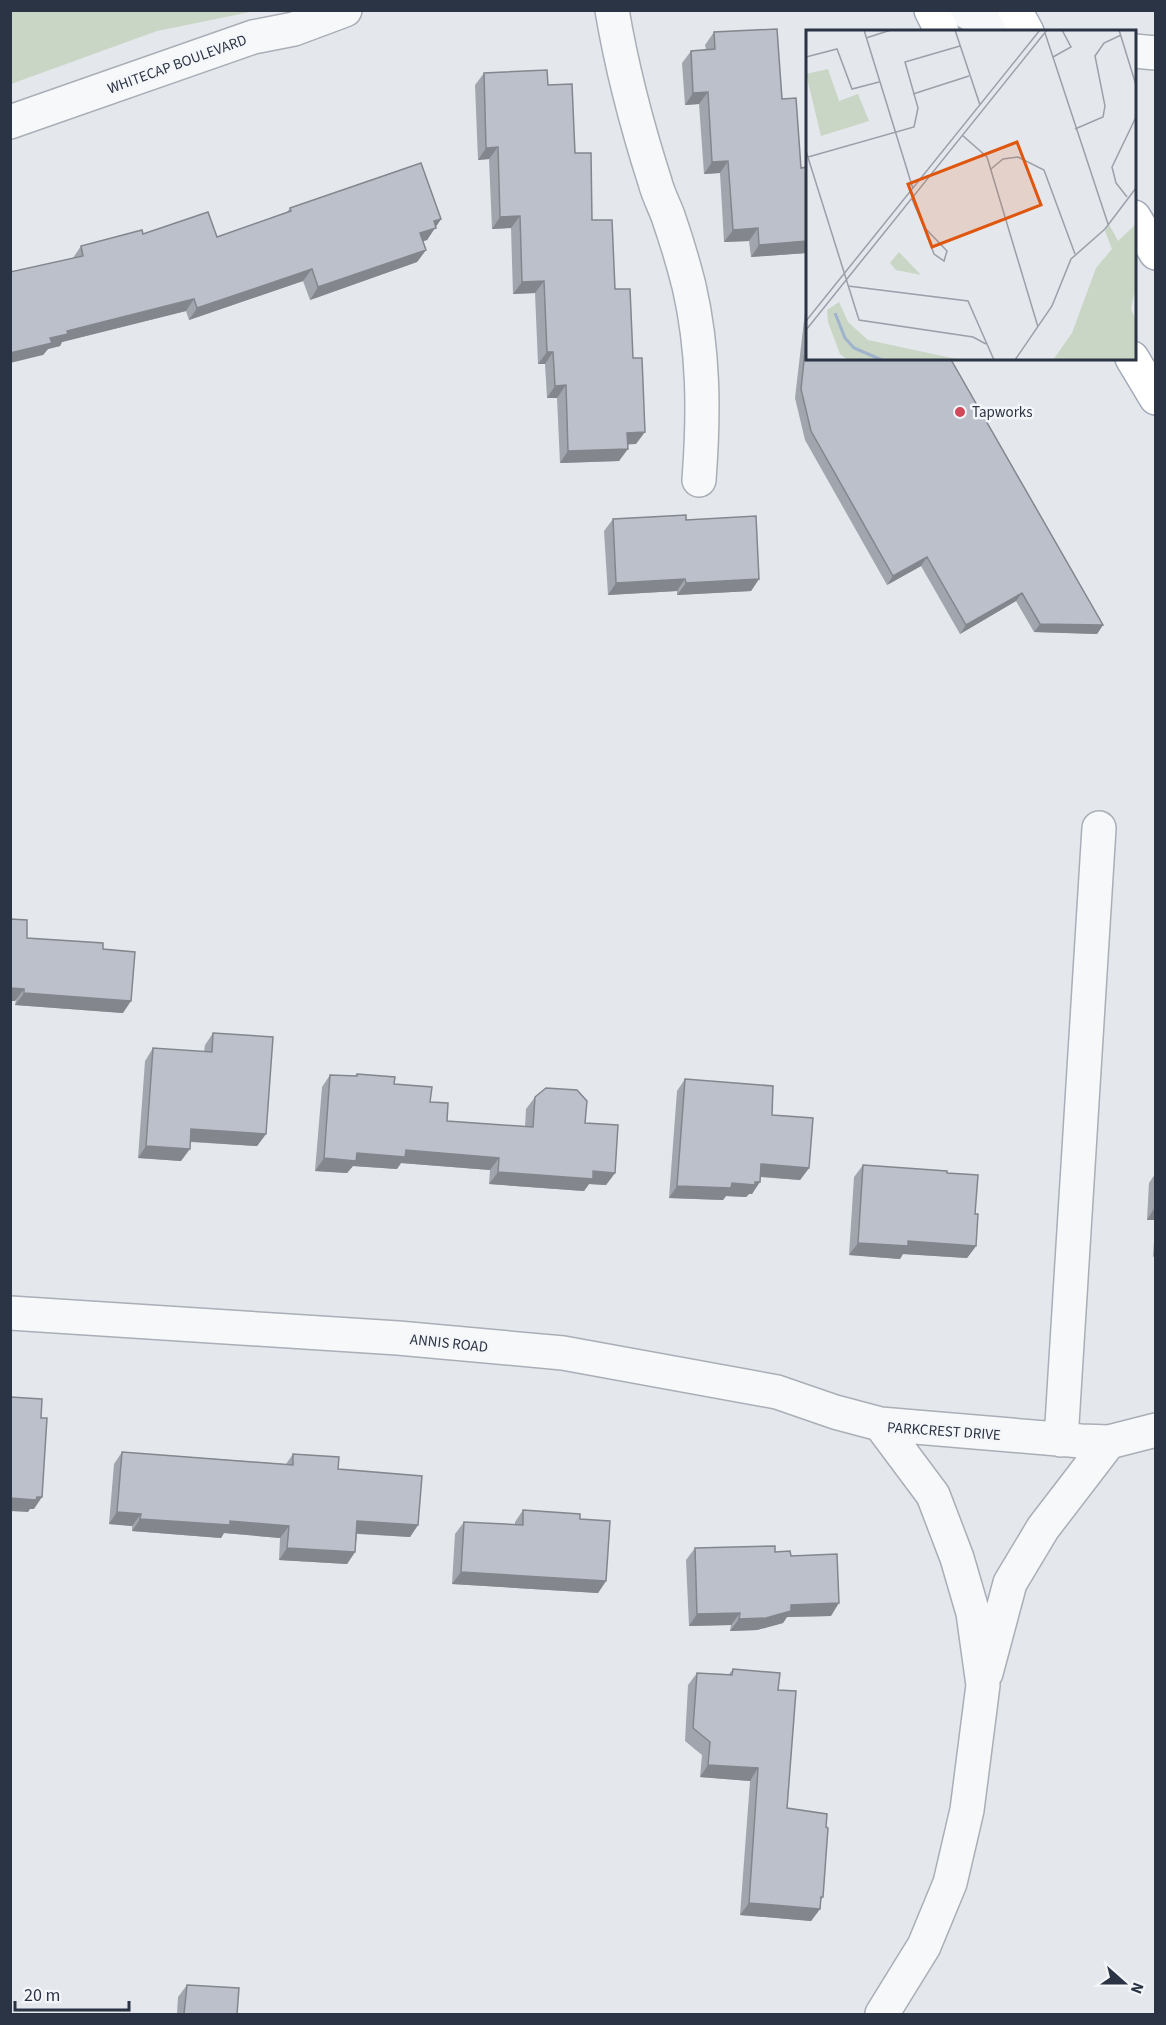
<svg xmlns="http://www.w3.org/2000/svg" width="1166" height="2025" viewBox="0 0 1166 2025" font-family="'Source Sans 3',sans-serif">
<style>
.green{fill:#c9d6c5}
.lines{fill:none;stroke-linecap:round;stroke-linejoin:round}
.minor-casing{stroke:#a9aeb7;stroke-width:36}
.major-casing{stroke:#a3abb8;stroke-width:36}
.minor{stroke:#f7f8fa;stroke-width:33}
.major{stroke:#fff;stroke-width:33}
.wall{fill:#a1a5ae}
.shaded-wall{fill:#83868d}
.building{fill:#bbc0ca;stroke:#83868d;stroke-width:1.5}
.poi-dot{fill:#d1495b;stroke:#f4f6f9;stroke-width:2}
.labels{text-anchor:middle;stroke-width:5;stroke-linejoin:round;paint-order:stroke}
.street-label{font-size:15px;fill:#2b3445;stroke:#f4f6f9}
.poi-label{font-size:15px;fill:#2b3445;stroke:#f4f6f9;text-anchor:start}
.inset-river{fill:none;stroke:#9fb4cc;stroke-width:3}
.inset-road{fill:none;stroke:#9a9fa9;stroke-width:1.5}
.view{fill:#df570f;fill-opacity:0.15;stroke:#df570f;stroke-width:3}
.inset-edge{fill:none;stroke:#2b3445;stroke-width:3}
</style>
<rect width="100%" height="100%" fill="#e4e7ec"/>
<path class="green" d="M 11,10 L 255,10 L 255,11 L 157,31 L 11,84 Z"/>
<g class="lines">
<defs>
<path id="minor" d="M 612,10 C 622,69 637,126 655,182 C 658,194 664,205 668,216 C 676,239 683,262 689,286 C 704,351 704,414 699,480
M 963,10 L 1006,32
M 1134,51 L 1156,53
M 10,122 L 253,37 L 294,29 L 345,10
M 10,1313 L 398,1338 L 563,1353 L 777,1392 L 835,1412 L 880,1424 L 1081,1441 L 1109,1442 L 1156,1430
M 880,1424 L 933,1495 L 957,1558 L 973,1613 L 983,1685 L 967,1810 L 950,1883 L 924,1946 L 882,2014
M 1061,1440 L 1099,828
M 986,1673 L 1010,1583 L 1043,1528 L 1109,1442"/>
<path id="major" d="M 931,10 L 942,32
M 1015,10 L 1027,32
M 1134,217 L 1156,253
M 1132,358 L 1156,398"/>
</defs>
<use href="#minor" class="minor-casing"/>
<use href="#major" class="major-casing"/>
<use href="#minor" class="minor"/>
<use href="#major" class="major"/>
</g>
<path class="wall" d="M 714,32 L 782,99 L 801,168 L 807,167 L 807,253 L 751,257 L 749,241 L 724,242 L 720,173 L 704,174 L 699,104 L 685,105 L 682,63 L 691,51 L 706,50 L 705,45 Z
M 484,73 L 548,85 L 575,153 L 592,220 L 615,289 L 636,444 L 628,444 L 619,461 L 560,463 L 557,398 L 547,398 L 545,364 L 538,364 L 535,293 L 513,294 L 511,228 L 492,229 L 489,159 L 478,160 L 475,85 Z
M 290,208 L 441,219 L 427,240 L 423,241 L 426,250 L 417,262 L 310,300 L 303,281 L 189,320 L 186,311 L 62,342 L 60,346 L 48,349 L 43,355 L 73,258 L 81,246 L 143,234 L 217,237 L 287,212 Z
M 807,308 L 807,358 L 1103,625 L 1097,634 L 1034,632 L 1016,601 L 960,634 L 921,566 L 887,585 L 805,440 L 795,398 L 805,312 Z
M 613,519 L 686,520 L 759,579 L 751,591 L 677,595 L 677,591 L 608,595 L 604,531 Z
M 27,938 L 103,949 L 123,1013 L 15,1005 Z
M 213,1033 L 266,1134 L 257,1146 L 190,1142 L 181,1161 L 138,1158 L 145,1061 L 153,1048 L 204,1052 L 205,1045 Z
M 357,1074 L 394,1084 L 430,1102 L 447,1121 L 525,1127 L 526,1109 L 535,1097 L 585,1123 L 615,1173 L 606,1185 L 589,1184 L 584,1191 L 489,1184 L 490,1170 L 401,1163 L 397,1169 L 353,1166 L 347,1173 L 315,1171 L 322,1087 L 330,1075 L 355,1076 Z
M 685,1079 L 772,1115 L 809,1168 L 800,1180 L 760,1177 L 752,1194 L 749,1194 L 746,1197 L 726,1196 L 723,1200 L 669,1198 L 677,1091 Z
M 863,1165 L 947,1173 L 975,1214 L 976,1246 L 967,1258 L 903,1254 L 900,1259 L 849,1255 L 854,1177 Z
M 1155,1174 L 1155,1220 L 1147,1220 L 1149,1183 Z
M 1155,1225 L 1155,1256 L 1153,1257 Z
M 122,1452 L 286,1464 L 293,1454 L 338,1469 L 418,1525 L 410,1537 L 357,1534 L 355,1552 L 347,1564 L 279,1560 L 280,1538 L 224,1533 L 221,1538 L 132,1531 L 132,1526 L 109,1524 L 114,1464 Z
M 523,1510 L 580,1519 L 606,1581 L 598,1593 L 452,1584 L 455,1534 L 464,1522 L 515,1525 L 515,1522 Z
M 695,1548 L 775,1552 L 791,1556 L 831,1616 L 787,1617 L 783,1623 L 757,1630 L 730,1631 L 731,1625 L 689,1626 L 686,1560 Z
M 733,1669 L 778,1690 L 787,1808 L 820,1900 L 820,1909 L 811,1921 L 740,1915 L 750,1781 L 700,1777 L 702,1755 L 685,1741 L 688,1685 L 697,1673 L 729,1674 Z
M 187,1985 L 237,2014 L 177,2014 L 178,1997 Z"/>
<path class="shaded-wall" d="M 708,92 L 699,104 L 685,105 L 693,93 Z
M 498,147 L 489,159 L 478,160 L 486,148 Z
M 728,161 L 720,173 L 704,174 L 712,162 Z
M 520,216 L 511,228 L 492,229 L 500,217 Z
M 441,219 L 427,240 L 411,245 L 420,233 L 434,221 Z
M 758,228 L 749,241 L 724,242 L 733,230 Z
M 807,241 L 807,253 L 751,257 L 759,245 Z
M 426,250 L 417,262 L 310,300 L 318,287 Z
M 312,269 L 303,281 L 189,320 L 197,308 Z
M 544,281 L 535,293 L 513,294 L 522,282 Z
M 194,299 L 186,311 L 62,342 L 60,346 L 48,349 L 43,355 L 10,363 L 10,353 L 67,331 Z
M 547,352 L 553,352 L 545,364 L 538,364 Z
M 566,385 L 557,398 L 547,398 L 555,386 Z
M 645,432 L 636,444 L 619,445 L 627,433 Z
M 628,449 L 619,461 L 560,463 L 568,451 Z
M 927,557 L 921,566 L 887,585 L 893,576 Z
M 685,579 L 677,591 L 608,595 L 616,583 Z
M 759,579 L 751,591 L 677,595 L 686,583 Z
M 1022,593 L 1016,601 L 960,634 L 966,625 Z
M 1040,624 L 1103,625 L 1097,634 L 1034,632 Z
M 10,988 L 24,989 L 15,1001 L 10,1001 Z
M 24,993 L 131,1001 L 123,1013 L 15,1005 Z
M 191,1129 L 266,1134 L 257,1146 L 182,1141 Z
M 146,1146 L 190,1149 L 181,1161 L 138,1158 Z
M 406,1150 L 499,1158 L 490,1170 L 401,1163 L 397,1169 L 353,1166 L 347,1173 L 315,1171 L 324,1158 L 357,1153 Z
M 761,1164 L 809,1168 L 800,1180 L 752,1176 Z
M 593,1171 L 615,1173 L 606,1185 L 589,1184 L 584,1191 L 489,1184 L 498,1172 Z
M 755,1182 L 760,1182 L 752,1194 L 749,1194 L 746,1197 L 726,1196 L 723,1200 L 669,1198 L 677,1186 Z
M 1155,1207 L 1155,1220 L 1147,1220 Z
M 908,1241 L 976,1246 L 967,1258 L 903,1254 L 900,1259 L 849,1255 L 858,1243 Z
M 42,1497 L 34,1509 L 30,1509 L 28,1512 L 10,1511 L 10,1498 Z
M 117,1512 L 141,1514 L 132,1526 L 109,1524 Z
M 140,1519 L 230,1521 L 289,1526 L 280,1538 L 224,1533 L 221,1538 L 132,1531 Z
M 357,1521 L 418,1525 L 410,1537 L 349,1533 Z
M 287,1548 L 355,1552 L 347,1564 L 279,1560 Z
M 461,1572 L 606,1581 L 598,1593 L 452,1584 Z
M 839,1603 L 831,1616 L 787,1617 L 783,1623 L 757,1630 L 730,1631 L 739,1619 L 791,1605 Z
M 740,1613 L 731,1625 L 689,1626 L 697,1614 Z
M 708,1765 L 758,1768 L 750,1781 L 700,1777 Z
M 823,1897 L 815,1908 L 820,1909 L 811,1921 L 740,1915 L 749,1903 Z"/>
<path class="building" d="M 777,29 L 782,99 L 796,98 L 801,168 L 807,167 L 807,241 L 759,245 L 758,228 L 733,230 L 728,161 L 712,162 L 708,92 L 693,93 L 691,51 L 715,49 L 714,32 Z
M 547,70 L 548,85 L 572,84 L 575,153 L 591,153 L 592,220 L 612,220 L 615,289 L 630,289 L 633,358 L 642,358 L 645,432 L 627,433 L 628,449 L 568,451 L 566,385 L 555,386 L 553,352 L 547,352 L 544,281 L 522,282 L 520,216 L 500,217 L 498,147 L 486,148 L 484,73 Z
M 421,163 L 441,219 L 434,221 L 436,228 L 420,233 L 426,250 L 318,287 L 312,269 L 197,308 L 194,299 L 67,331 L 68,334 L 50,338 L 52,343 L 10,353 L 10,272 L 83,256 L 81,246 L 142,230 L 143,234 L 208,212 L 217,237 L 291,211 L 290,208 Z
M 807,332 L 807,358 L 950,358 L 1103,625 L 1040,624 L 1022,593 L 966,625 L 927,557 L 893,576 L 811,431 L 801,389 Z
M 686,515 L 686,520 L 756,516 L 759,579 L 686,583 L 685,579 L 616,583 L 613,519 Z
M 10,919 L 27,920 L 27,938 L 103,943 L 103,949 L 135,952 L 131,1001 L 24,993 L 24,989 L 10,988 Z
M 213,1033 L 273,1037 L 266,1134 L 191,1129 L 190,1149 L 146,1146 L 153,1048 L 212,1052 Z
M 357,1074 L 395,1077 L 394,1084 L 432,1087 L 430,1102 L 448,1103 L 447,1121 L 533,1127 L 535,1097 L 546,1088 L 577,1090 L 587,1101 L 585,1123 L 618,1125 L 615,1173 L 593,1171 L 593,1179 L 498,1172 L 499,1158 L 406,1150 L 405,1157 L 357,1153 L 356,1161 L 324,1158 L 330,1075 L 357,1076 Z
M 685,1079 L 773,1086 L 772,1115 L 813,1118 L 809,1168 L 761,1164 L 760,1182 L 755,1182 L 755,1185 L 732,1183 L 731,1188 L 677,1186 Z
M 863,1165 L 947,1171 L 947,1173 L 978,1175 L 975,1214 L 978,1214 L 976,1246 L 908,1241 L 908,1246 L 858,1243 Z
M 10,1397 L 42,1399 L 41,1418 L 47,1418 L 42,1497 L 37,1497 L 36,1500 L 10,1498 Z
M 122,1452 L 293,1465 L 293,1454 L 339,1457 L 338,1469 L 422,1476 L 418,1525 L 357,1521 L 355,1552 L 287,1548 L 289,1526 L 230,1521 L 230,1525 L 140,1519 L 141,1514 L 117,1512 Z
M 523,1510 L 580,1514 L 580,1519 L 610,1521 L 606,1581 L 461,1572 L 464,1522 L 523,1525 Z
M 775,1546 L 775,1552 L 790,1551 L 791,1556 L 837,1554 L 839,1603 L 791,1605 L 791,1611 L 766,1618 L 739,1619 L 740,1613 L 697,1614 L 695,1548 Z
M 733,1669 L 780,1673 L 778,1690 L 796,1691 L 787,1808 L 827,1814 L 826,1827 L 828,1828 L 823,1897 L 821,1897 L 820,1909 L 749,1903 L 758,1768 L 708,1765 L 710,1742 L 693,1728 L 697,1673 L 732,1675 Z
M 187,1985 L 239,1988 L 237,2014 L 184,2014 Z"/>
<circle class="poi-dot" cx="960" cy="412" r="6"/>
<g class="labels">
<g class="street-label">
<text transform="translate(177 64) rotate(-20)" y="5">WHITECAP BOULEVARD</text>
<text transform="translate(449 1343) rotate(6)" y="5">ANNIS ROAD</text>
<text transform="translate(944 1431) rotate(4)" y="5">PARKCREST DRIVE</text>
</g>
<g class="poi-label">
<text x="972" y="417">Tapworks</text>
</g>
</g>
<g transform="translate(806 30)">
<rect width="330" height="330" fill="#e4e7ec"/>
<path d="M 22,39 L 33,71 L 52,64 L 63,91 L 15,106 L 0,44 ZM 303,194 L 312,211 L 330,194 L 330,256 L 325,279 L 330,290 L 330,330 L 247,330 L 266,303 L 290,238 L 306,219 L 299,201 ZM 93,222 L 115,245 L 90,240 L 84,233 ZM 33,272 L 42,292 L 62,310 L 155,330 L 42,330 L 34,324 L 22,292 L 21,280 Z" fill="#c9d6c5"/>
<path class="inset-river" d="M 29,283 L 39,308 L 48,318 L 76,330"/>
<path class="inset-road" d="M 58,0 L 107,159M 149,0 L 174,75M 313,0 L 330,55M 239,3 L 302,194M 60,8 L 85,0M 0,27 L 31,19 L 46,59 L 73,52M 247,27 L 265,17 L 256,0M 107,64 L 163,46M 269,99 L 297,87 L 299,76 L 289,26 L 298,13 L 315,5M 156,105 L 181,127 L 232,297M 0,121 L 53,290 L 167,307 L 180,314M 2,127 L 108,97 L 112,78 L 99,32 L 154,16M 185,139 L 197,129 L 212,127 L 238,140 L 269,224M 321,167 L 310,153 L 306,137 L 330,87M 106,169 L 118,197 L 141,221 L 138,231 L 128,224 L 118,197M 42,256 L 162,271 L 188,330M 0,291 L 234,0M 0,300 L 241,0M 209,330 L 246,276 L 265,229 L 299,199 L 330,158"/>
<path class="view" d="M 211,112 L 235,175 L 126,217 L 102,154 Z"/>
<rect width="330" height="330" class="inset-edge"/>
</g>
<rect width="1166" height="2025" fill="none" stroke="#2b3445" stroke-width="24"/>
<g transform="translate(1124 1983) rotate(111)" stroke="#f4f6f9" stroke-width="4.5" paint-order="stroke">
<path d="M0-4.5L10 22L0 15L-10 22Z" fill="#2b3445"/>
<text y="-9" font-size="16" font-weight="bold" text-anchor="middle" fill="#2b3445">N</text>
</g>
<path d="M15 2001v9h114v-9" fill="none" stroke="#2b3445" stroke-width="3"/>
<text x="24" y="2001" font-size="18" fill="#2b3445" stroke="#f4f6f9" stroke-width="4.5" paint-order="stroke">20 m</text>
</svg>
